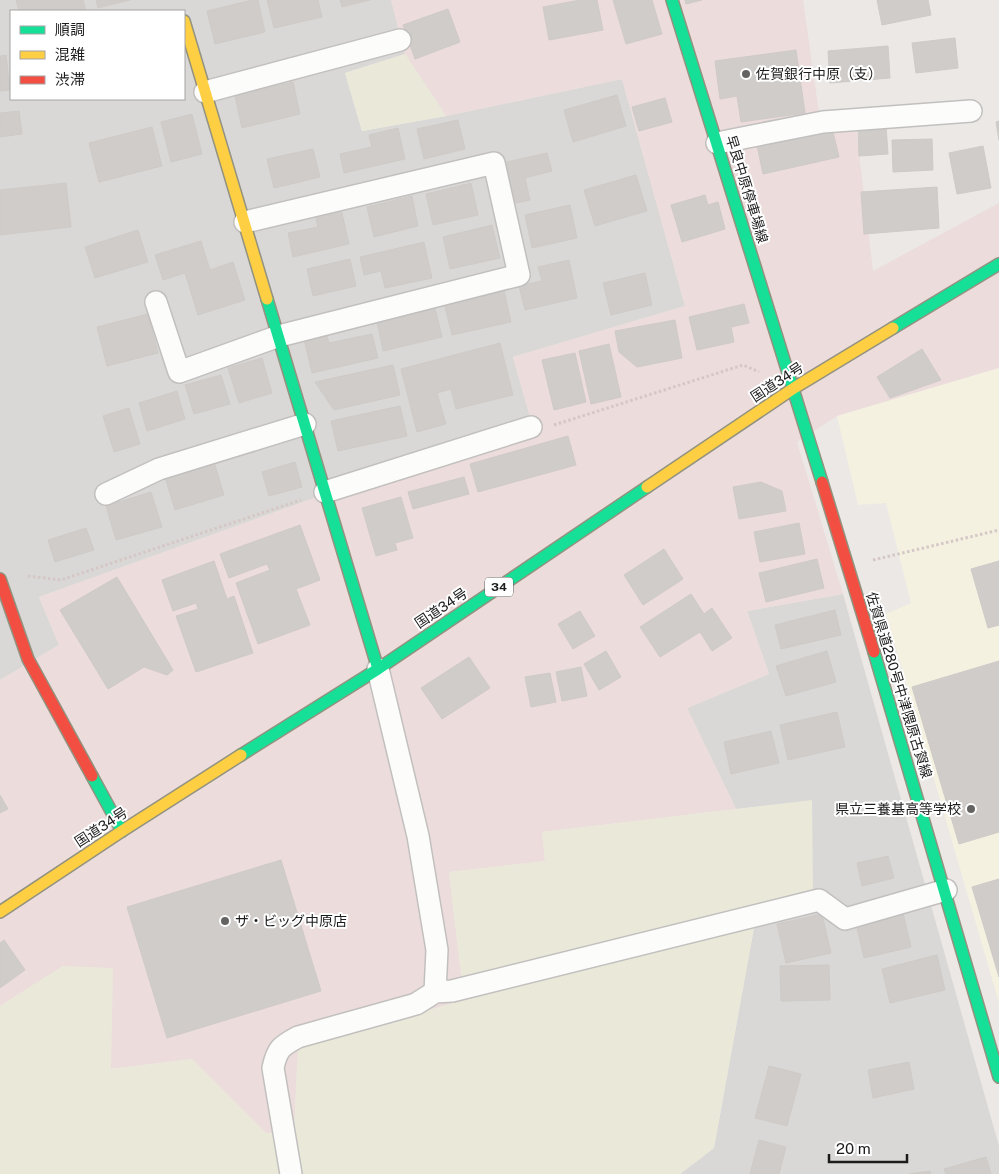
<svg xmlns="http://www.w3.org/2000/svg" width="999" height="1174" viewBox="0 0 999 1174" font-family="'Public Sans','Noto Sans JP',sans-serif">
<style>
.residential{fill:#dad8d6;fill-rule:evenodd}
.commercial{fill:#ecdcdc}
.education{fill:#f4f1e1}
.farmland{fill:#eae9d9}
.building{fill:#d0ccca;stroke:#cecac7}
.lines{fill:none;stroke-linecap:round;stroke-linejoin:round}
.street-casing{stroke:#c2c0bf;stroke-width:24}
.fast-casing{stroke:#92927f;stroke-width:14}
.slow-casing{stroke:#92927f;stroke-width:14}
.jam-casing{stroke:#92927f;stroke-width:14}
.path{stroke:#d4c7c6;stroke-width:3;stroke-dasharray:2.5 2.5;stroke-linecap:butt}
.street{stroke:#fcfcfb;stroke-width:21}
.fast{stroke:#16e098;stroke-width:11}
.slow{stroke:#ffcf43;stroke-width:11}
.jam{stroke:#f24e42;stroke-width:11}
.poi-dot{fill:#646362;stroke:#fff;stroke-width:2}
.labels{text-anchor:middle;stroke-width:4;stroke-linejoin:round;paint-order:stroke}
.shield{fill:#fff;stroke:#606060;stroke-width:1}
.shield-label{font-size:12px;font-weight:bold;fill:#1c1c1c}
.poi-label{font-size:14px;fill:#1c1c1c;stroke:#fff;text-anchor:start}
.street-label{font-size:14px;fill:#1c1c1c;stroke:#fff}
</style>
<rect width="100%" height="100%" fill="#ebe8e5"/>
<path class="residential" d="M 0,0 L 391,0 L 405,54 L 345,73 L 362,131 L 446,116 L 622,79 L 685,306 L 513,357 L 531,420 L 39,597 L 59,645 L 0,680 ZM 11,11 L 184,11 L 184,99 L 11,99 Z
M 843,594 L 999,1146 L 999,1174 L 680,1174 L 714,1148 L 758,905 L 812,801 L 736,809 L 687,708 L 769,674 L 747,611 Z"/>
<path class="commercial" d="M 391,0 L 803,0 L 819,113 L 854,110 L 873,271 L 999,203 L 999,368 L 837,416 L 797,442 L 843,594 L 747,611 L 769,674 L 687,708 L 736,809 L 542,832 L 545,861 L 449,872 L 464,1000 L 298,1048 L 294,1133 L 266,1133 L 192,1059 L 110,1069 L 63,966 L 0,1006 L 0,680 L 59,645 L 39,597 L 531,420 L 513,357 L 685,306 L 622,79 L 446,116 L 405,54 Z"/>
<path class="education" d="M 999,368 L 999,1003 L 886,614 L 911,603 L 886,503 L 858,505 L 837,416 Z"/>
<path class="farmland" d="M 405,54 L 446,116 L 362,131 L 345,73 Z
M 812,800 L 813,892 L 758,906 L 714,1148 L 680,1174 L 0,1174 L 0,1006 L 63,966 L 113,968 L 111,1069 L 192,1059 L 266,1133 L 294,1133 L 298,1048 L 464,1000 L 449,872 L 545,861 L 542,832 Z"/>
<path class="building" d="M 16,0 L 83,0 L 86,11 L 19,11 Z
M 96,0 L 130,0 L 98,8 Z
M 252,0 L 258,0 L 265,32 L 215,44 L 207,11 Z
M 267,0 L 318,0 L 322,17 L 274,28 Z
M 340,0 L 370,0 L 342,7 Z
M 580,0 L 597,0 L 603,30 L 549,40 L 543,7 Z
M 613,0 L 652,0 L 662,34 L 626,44 Z
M 685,0 L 702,0 L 686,4 Z
M 877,0 L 928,0 L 931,15 L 882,25 Z
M 448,9 L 460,42 L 415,59 L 403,25 Z
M 955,38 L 958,68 L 916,73 L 912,43 Z
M 888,46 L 890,78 L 830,83 L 828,51 Z
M 796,50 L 805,113 L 741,122 L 737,96 L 720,99 L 715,61 Z
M 6,55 L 10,90 L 0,91 L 0,56 Z
M 293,82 L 300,114 L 242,128 L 235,96 Z
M 617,95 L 626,126 L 573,142 L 564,110 Z
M 665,98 L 672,122 L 639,131 L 632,107 Z
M 19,111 L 22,134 L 0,137 L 0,113 Z
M 192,114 L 202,154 L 171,162 L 161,122 Z
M 458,120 L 465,149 L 424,159 L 417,129 Z
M 999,121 L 999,140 L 996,122 Z
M 886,126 L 888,154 L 859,156 L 858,128 Z
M 152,127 L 162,166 L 99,182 L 89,143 Z
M 398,128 L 405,159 L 344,173 L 340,154 L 372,147 L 369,135 Z
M 832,128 L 839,157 L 763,174 L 757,145 Z
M 932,139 L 933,170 L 893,172 L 892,140 Z
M 983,146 L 991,188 L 957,194 L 949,153 Z
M 313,149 L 320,177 L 274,188 L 267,159 Z
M 547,153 L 552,171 L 525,178 L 530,200 L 511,204 L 502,163 Z
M 636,175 L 647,211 L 595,226 L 584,190 Z
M 66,183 L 71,227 L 0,235 L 0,190 Z
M 471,183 L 478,215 L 433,225 L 426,194 Z
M 937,187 L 939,228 L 864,234 L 861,192 Z
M 705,195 L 708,205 L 718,202 L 725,229 L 682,242 L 671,205 Z
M 412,196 L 418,226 L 374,237 L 367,207 Z
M 570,205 L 577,238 L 532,248 L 525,215 Z
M 341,209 L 349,244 L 293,257 L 288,233 L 318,227 L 315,215 Z
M 492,225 L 500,258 L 450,269 L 443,237 Z
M 138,230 L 148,262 L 95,278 L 85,247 Z
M 201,241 L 210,270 L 233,262 L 245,300 L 198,315 L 185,273 L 163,280 L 155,255 Z
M 424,242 L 432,278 L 385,288 L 381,271 L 364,275 L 360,257 Z
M 350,259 L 356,286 L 313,296 L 307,269 Z
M 569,260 L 577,298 L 525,310 L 519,286 L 542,281 L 538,267 Z
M 645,273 L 652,305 L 611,315 L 603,283 Z
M 504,290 L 511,322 L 452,335 L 444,303 Z
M 744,304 L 749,323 L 731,327 L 734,342 L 697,350 L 689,317 Z
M 435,308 L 442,337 L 383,351 L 377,321 Z
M 148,314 L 158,353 L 107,366 L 97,327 Z
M 675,320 L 682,358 L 637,367 L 619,352 L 615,331 Z
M 326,333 L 329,343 L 372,334 L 378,358 L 312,373 L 304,339 Z
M 500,343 L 513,395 L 456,409 L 451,389 L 437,393 L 446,424 L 417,432 L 401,369 Z
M 609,344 L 621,397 L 591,404 L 579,351 Z
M 922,349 L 941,380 L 890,398 L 877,377 Z
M 575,353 L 586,402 L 554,410 L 542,360 Z
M 262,358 L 272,393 L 239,403 L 228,368 Z
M 393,365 L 400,395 L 334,410 L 315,382 Z
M 221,375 L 230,404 L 194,414 L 185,385 Z
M 177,391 L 185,419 L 147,431 L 139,403 Z
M 400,406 L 407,436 L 338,451 L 331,421 Z
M 129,408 L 140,444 L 114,452 L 103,416 Z
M 568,436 L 576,465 L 478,492 L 470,464 Z
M 214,462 L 224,495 L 175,510 L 165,477 Z
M 295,462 L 302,487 L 269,496 L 262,472 Z
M 464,477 L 469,494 L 413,509 L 408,492 Z
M 761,482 L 782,491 L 786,511 L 739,519 L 733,487 Z
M 151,492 L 162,527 L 116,540 L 106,506 Z
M 401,497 L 413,538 L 395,543 L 397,550 L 376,556 L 362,508 Z
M 799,523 L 805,554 L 760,562 L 754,532 Z
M 300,525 L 320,580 L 296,589 L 310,625 L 258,644 L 236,583 L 270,570 L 267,564 L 229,578 L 220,554 Z
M 86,528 L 94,550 L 55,562 L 48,540 Z
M 664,549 L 683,579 L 643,605 L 624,575 Z
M 817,559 L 824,588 L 766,602 L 759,573 Z
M 214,561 L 227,599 L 234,596 L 253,653 L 196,672 L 176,616 L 198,609 L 196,603 L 173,611 L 162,580 Z
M 999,561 L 999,625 L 988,628 L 971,569 Z
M 117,577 L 173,670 L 167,675 L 144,667 L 108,689 L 60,610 Z
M 691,594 L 704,614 L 712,608 L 732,638 L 712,651 L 700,632 L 660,657 L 640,627 Z
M 835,610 L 841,635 L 781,649 L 775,625 Z
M 580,611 L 595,636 L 573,649 L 558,624 Z
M 606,651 L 621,677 L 599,690 L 584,664 Z
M 827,651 L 836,682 L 786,696 L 776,666 Z
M 469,657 L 490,688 L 442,719 L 421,688 Z
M 999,661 L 999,832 L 959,844 L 912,687 Z
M 581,667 L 587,696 L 562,701 L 556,672 Z
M 550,673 L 556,702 L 531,707 L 525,677 Z
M 837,712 L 845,747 L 788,760 L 780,725 Z
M 771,731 L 779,763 L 731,774 L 724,742 Z
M 0,795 L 8,809 L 0,813 Z
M 888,856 L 894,878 L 862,886 L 857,863 Z
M 281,860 L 321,991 L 167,1038 L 127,907 Z
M 999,879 L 999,977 L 972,887 Z
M 903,913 L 911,947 L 864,958 L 856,923 Z
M 822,914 L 831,953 L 786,963 L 777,924 Z
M 4,940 L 25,970 L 0,988 L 0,943 Z
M 937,955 L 945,990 L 890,1003 L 882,969 Z
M 829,965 L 830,1000 L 781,1001 L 780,966 Z
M 909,1062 L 914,1089 L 873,1098 L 868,1070 Z
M 769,1066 L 801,1074 L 787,1126 L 755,1118 Z
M 759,1140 L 786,1147 L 779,1174 L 750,1174 Z
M 986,1157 L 991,1174 L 946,1174 L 944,1169 Z
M 930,1171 L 931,1174 L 909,1174 Z"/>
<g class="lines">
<defs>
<path id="street" d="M 205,92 L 400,40
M 717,143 L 823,122 L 971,111
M 156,302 L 179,372 L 279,336 L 519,275 L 494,163 L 245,222
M 325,492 L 531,427
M 106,494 L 159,469 L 305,424
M 435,992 L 452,991 L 819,900 L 845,919 L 946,890
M 291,1174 L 273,1068 C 277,1049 281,1046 298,1037 L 416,1004 L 435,992 L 437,950 L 418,836 L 378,669"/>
<path id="fast" d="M 672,0 L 822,482
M 267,299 L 378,669
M 893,328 L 999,264
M 874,652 L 999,1077
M 241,755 L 378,669 L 647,487
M 92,776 L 122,831"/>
<path id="slow" d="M 184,21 L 267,299
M 647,487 L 794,388 L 893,328
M 0,912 L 122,831 L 241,755"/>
<path id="jam" d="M 822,482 L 874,652
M 0,579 L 28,659 L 92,776"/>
</defs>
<use href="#street" class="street-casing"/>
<use href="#fast" class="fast-casing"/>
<use href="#slow" class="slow-casing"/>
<use href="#jam" class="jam-casing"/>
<path class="path" d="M 554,425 L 743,365 L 759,372
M 873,560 L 999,530
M 28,576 L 61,580 L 301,500"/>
<use href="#street" class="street"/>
<use href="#fast" class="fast"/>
<use href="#slow" class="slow"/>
<use href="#jam" class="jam"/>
</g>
<g class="poi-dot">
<circle cx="746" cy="74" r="5"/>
<circle cx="971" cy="809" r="5"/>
<circle cx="225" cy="921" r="5"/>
</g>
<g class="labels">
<rect class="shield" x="485" y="577.5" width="28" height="19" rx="4"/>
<g class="shield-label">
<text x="499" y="591">34</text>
</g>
<g class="poi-label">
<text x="756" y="79">佐賀銀行中原（支）</text>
<text x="961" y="814" text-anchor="end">県立三養基高等学校</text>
<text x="235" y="926">ザ・ビッグ中原店</text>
</g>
<g class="street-label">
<text transform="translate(747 189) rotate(73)" y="5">早良中原停車場線</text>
<text transform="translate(777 382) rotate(-33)" y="5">国道34号</text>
<text transform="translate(441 608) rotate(-34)" y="5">国道34号</text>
<text transform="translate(899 685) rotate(73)" y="5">佐賀県道280号中津隈原古賀線</text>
<text transform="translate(101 827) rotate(-33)" y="5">国道34号</text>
</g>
</g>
<rect x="10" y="10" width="175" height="90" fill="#ffffff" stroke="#a4a4a4"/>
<rect x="20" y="26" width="25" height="8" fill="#16e098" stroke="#a4a4a4"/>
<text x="55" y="35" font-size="15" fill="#1c1c1c">順調</text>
<rect x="20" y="51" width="25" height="8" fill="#ffcf43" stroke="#a4a4a4"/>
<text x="55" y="60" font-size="15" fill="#1c1c1c">混雑</text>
<rect x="20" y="76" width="25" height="8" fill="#f24e42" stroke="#a4a4a4"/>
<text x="55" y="85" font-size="15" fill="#1c1c1c">渋滞</text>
<path d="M829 1154v8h78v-8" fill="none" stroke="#1c1c1c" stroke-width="2.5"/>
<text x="836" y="1154" font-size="15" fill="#1c1c1c" stroke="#ffffff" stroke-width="4" paint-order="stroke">20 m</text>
</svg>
